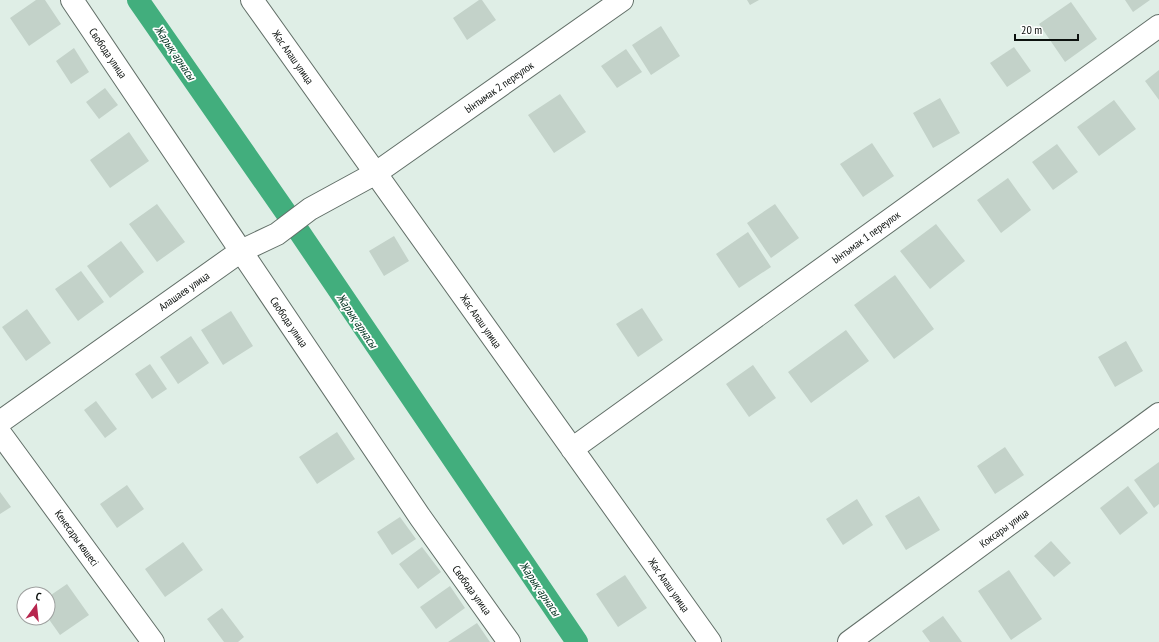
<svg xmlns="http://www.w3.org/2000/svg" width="1159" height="642" viewBox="0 0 1159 642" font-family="'PT Sans Narrow',sans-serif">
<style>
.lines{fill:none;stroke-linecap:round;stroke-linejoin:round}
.canal{stroke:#42ae7d;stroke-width:22}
.building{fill:#c3d2c9}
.minor-casing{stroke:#626f68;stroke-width:24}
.minor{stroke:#fff;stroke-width:22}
.labels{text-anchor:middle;stroke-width:3.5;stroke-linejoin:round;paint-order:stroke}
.street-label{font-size:11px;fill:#0c110e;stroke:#fff}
.water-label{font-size:12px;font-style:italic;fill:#02321f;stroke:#fff}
</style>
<rect width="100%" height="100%" fill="#dfeee6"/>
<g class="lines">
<path class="canal" d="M 138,0 L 298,230 L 577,642"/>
</g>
<path class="building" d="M 36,0 L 45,0 L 61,24 L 29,46 L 10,18 Z
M 479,0 L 482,0 L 496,20 L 467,40 L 453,18 Z
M 747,0 L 759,0 L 750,5 Z
M 1125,0 L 1150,0 L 1133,12 Z
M 1071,2 L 1097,39 L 1065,62 L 1039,24 Z
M 661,26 L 680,56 L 651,75 L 632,45 Z
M 1014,47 L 1031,71 L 1007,87 L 990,63 Z
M 74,48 L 89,72 L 71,84 L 56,61 Z
M 626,49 L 642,72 L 617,88 L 601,66 Z
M 1159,70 L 1159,100 L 1145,81 Z
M 105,88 L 118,105 L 99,119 L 86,102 Z
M 560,94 L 586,132 L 554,153 L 528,115 Z
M 940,98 L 960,133 L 933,148 L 913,113 Z
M 1114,100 L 1136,129 L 1099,156 L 1077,127 Z
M 129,132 L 149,161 L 110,188 L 90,160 Z
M 872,143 L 894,176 L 863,197 L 840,164 Z
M 1057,144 L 1078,172 L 1053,190 L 1032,162 Z
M 1008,178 L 1031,210 L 1001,233 L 977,200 Z
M 157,204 L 185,242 L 157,262 L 129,224 Z
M 775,204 L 799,238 L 771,258 L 747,223 Z
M 936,224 L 965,261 L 930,289 L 900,251 Z
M 748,232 L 771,267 L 739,288 L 716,254 Z
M 394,236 L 409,261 L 384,276 L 369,251 Z
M 121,241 L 144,272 L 110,298 L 87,266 Z
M 81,271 L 104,302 L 78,321 L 55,289 Z
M 895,275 L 934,329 L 894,359 L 854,305 Z
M 642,308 L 663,340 L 638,357 L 616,324 Z
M 27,309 L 51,343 L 26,361 L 2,327 Z
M 231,311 L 253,346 L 223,365 L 201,330 Z
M 846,330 L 869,361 L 811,403 L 788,372 Z
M 191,336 L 209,363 L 178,384 L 160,357 Z
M 1126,341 L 1143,371 L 1115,387 L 1098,357 Z
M 150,364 L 167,389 L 152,399 L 135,374 Z
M 753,365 L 776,398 L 749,417 L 726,384 Z
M 96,401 L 117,429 L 105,438 L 84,410 Z
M 337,432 L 355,459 L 317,484 L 299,457 Z
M 1005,447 L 1024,475 L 995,494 L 977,466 Z
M 1159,462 L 1159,504 L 1154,508 L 1134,480 Z
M 127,485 L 144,509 L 117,528 L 100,504 Z
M 1128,486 L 1148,513 L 1120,535 L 1100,508 Z
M 0,492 L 11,507 L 0,514 Z
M 919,496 L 940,530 L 906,550 L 885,516 Z
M 857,499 L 873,525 L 843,545 L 826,519 Z
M 400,517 L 416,539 L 392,555 L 377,532 Z
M 1051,541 L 1071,563 L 1054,577 L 1034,556 Z
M 183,542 L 203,570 L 165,597 L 145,569 Z
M 422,547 L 441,572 L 418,589 L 399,564 Z
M 1009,570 L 1042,619 L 1011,640 L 978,591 Z
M 625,575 L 647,608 L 618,627 L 596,594 Z
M 67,584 L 89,615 L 60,635 L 48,618 L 48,597 Z
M 450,586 L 465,608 L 436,629 L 420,607 Z
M 222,608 L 244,637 L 238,642 L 224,642 L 207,619 Z
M 943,616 L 962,642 L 930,642 L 922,631 Z
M 477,623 L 490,642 L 448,642 Z"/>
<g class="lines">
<defs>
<path id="minor" d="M 72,0 L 420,517 L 509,642
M 252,0 L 710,642
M 0,422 L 241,251 L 277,234 L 310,209 L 376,173 L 622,0
M 0,433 L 153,642
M 572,449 L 1159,26
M 849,642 L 1159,414"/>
</defs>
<use href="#minor" class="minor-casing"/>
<use href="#minor" class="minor"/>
</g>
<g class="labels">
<g class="street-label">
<text transform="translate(108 53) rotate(56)" y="4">Свобода улица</text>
<text transform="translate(293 57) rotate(55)" y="4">Жас Алаш улица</text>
<text transform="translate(499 87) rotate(-35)" y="4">Ынтымак 2 переулок</text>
<text transform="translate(866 237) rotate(-36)" y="4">Ынтымак 1 переулок</text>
<text transform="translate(184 291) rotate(-35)" y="4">Алашаев улица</text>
<text transform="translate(481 321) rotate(55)" y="4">Жас Алаш улица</text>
<text transform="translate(289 322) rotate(56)" y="4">Свобода улица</text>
<text transform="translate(1004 528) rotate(-36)" y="4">Коксары улица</text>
<text transform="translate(77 538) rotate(54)" y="4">Кенесары көшесі</text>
<text transform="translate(669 585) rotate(55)" y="4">Жас Алаш улица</text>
<text transform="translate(472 590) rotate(54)" y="4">Свобода улица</text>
</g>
<g class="water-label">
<text transform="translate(175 53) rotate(56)" y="4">Жарық арнасы</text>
<text transform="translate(357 321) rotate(56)" y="4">Жарық арнасы</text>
<text transform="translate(540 589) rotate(56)" y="4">Жарық арнасы</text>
</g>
</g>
<g transform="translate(36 606) rotate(15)"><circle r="19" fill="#ffffff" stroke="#9ea09f"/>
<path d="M0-3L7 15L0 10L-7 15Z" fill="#b7264e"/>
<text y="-6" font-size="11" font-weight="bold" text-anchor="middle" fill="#0c110e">С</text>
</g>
<path d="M1015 34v6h63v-6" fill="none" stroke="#0c110e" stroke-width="2"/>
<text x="1021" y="34" font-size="12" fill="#0c110e" stroke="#ffffff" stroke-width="3" paint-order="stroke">20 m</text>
</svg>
